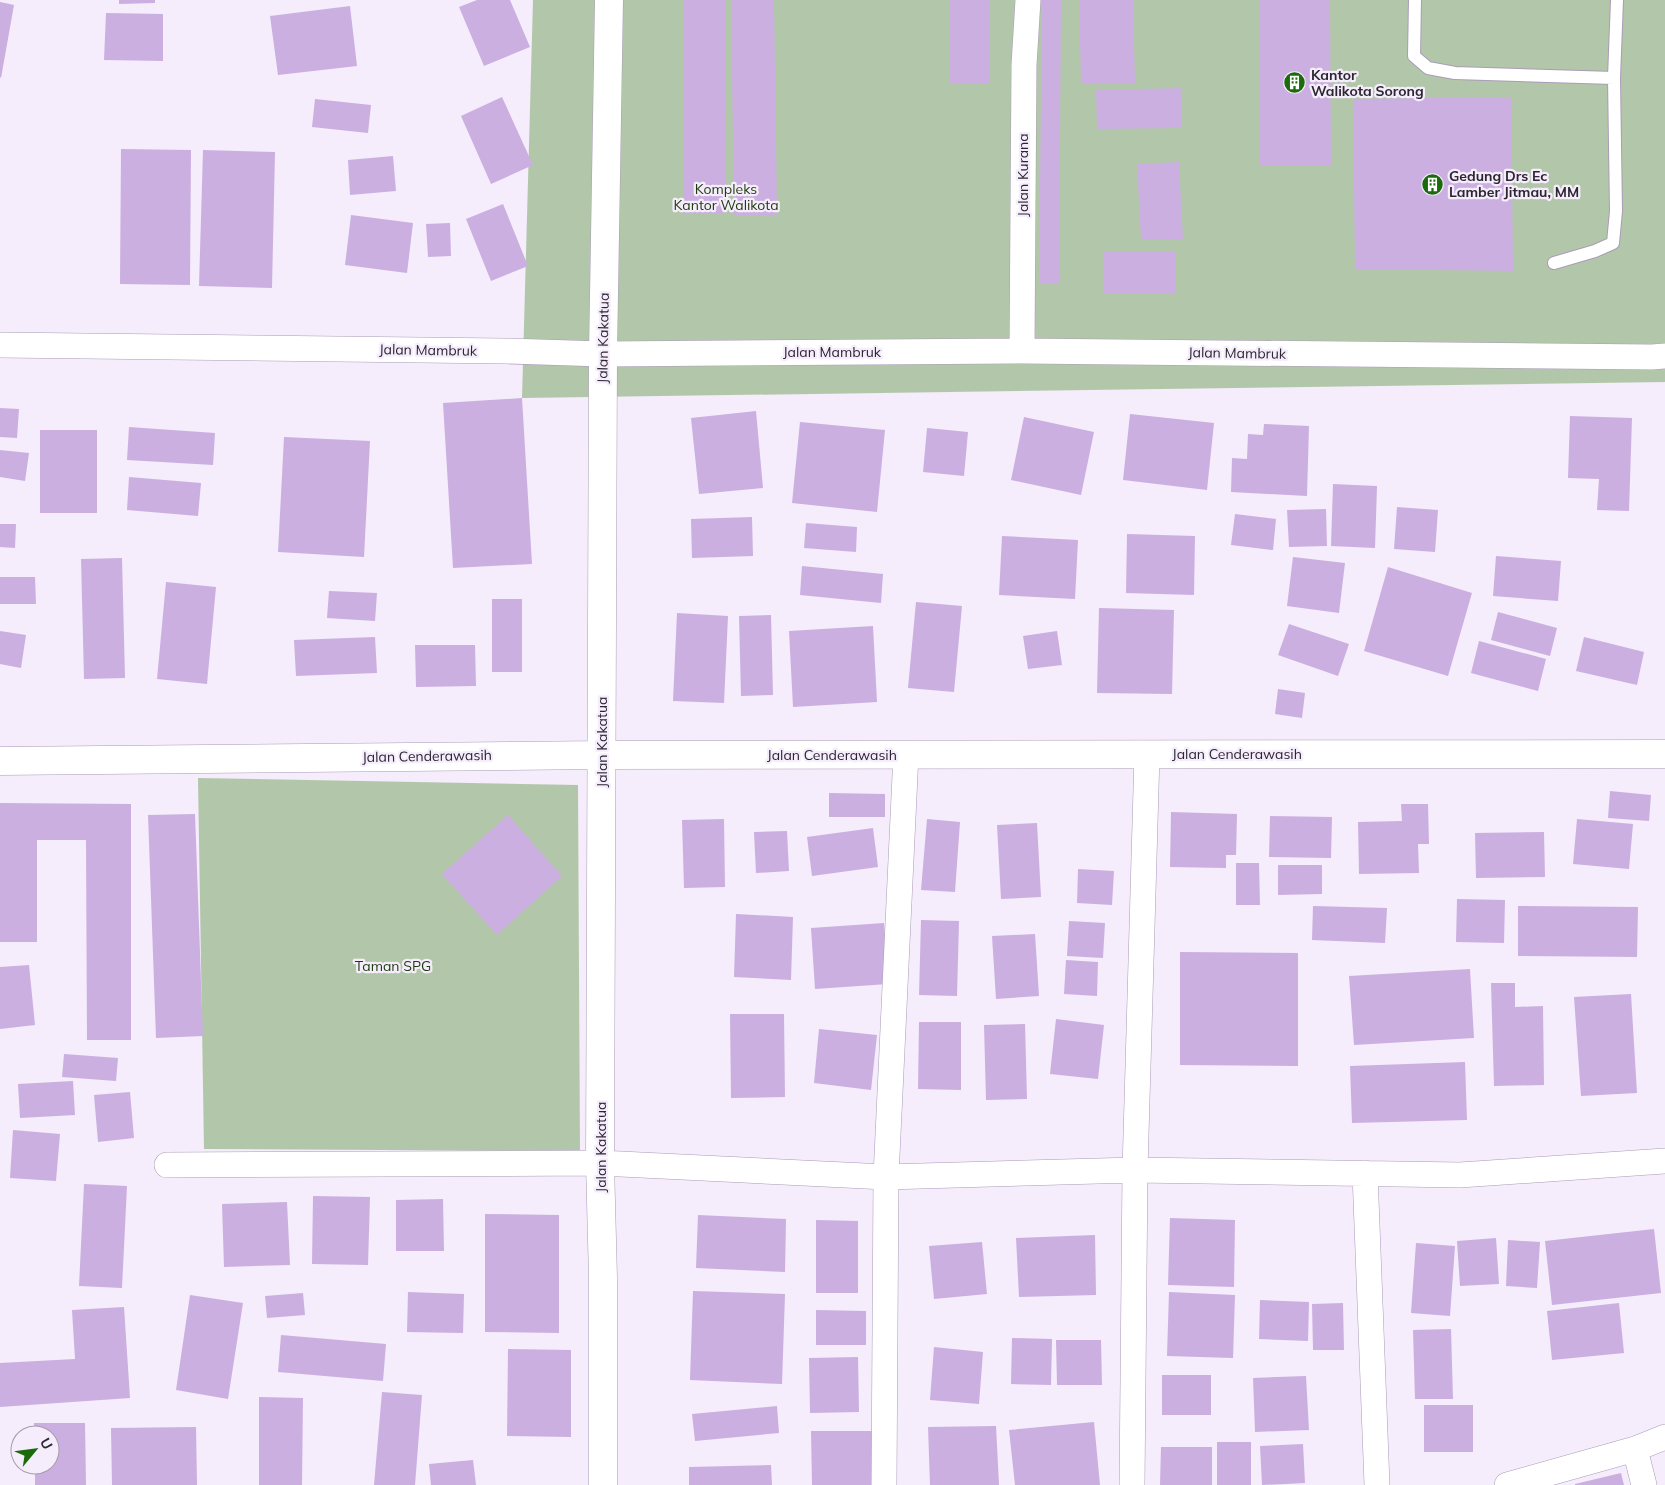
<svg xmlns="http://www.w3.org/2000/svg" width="1665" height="1485" viewBox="0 0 1665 1485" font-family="Mulish,sans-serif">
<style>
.green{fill:#b2c7a9}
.building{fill:#cbafe1}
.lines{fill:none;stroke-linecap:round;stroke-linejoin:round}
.service-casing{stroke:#aa9cb6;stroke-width:14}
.minor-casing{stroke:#aa9cb6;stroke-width:26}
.tertiary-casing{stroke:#aa9cb6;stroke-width:29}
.service{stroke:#fff;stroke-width:12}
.minor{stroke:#fff;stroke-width:25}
.tertiary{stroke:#fff;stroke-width:28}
.labels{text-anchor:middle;stroke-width:4.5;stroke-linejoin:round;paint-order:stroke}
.poi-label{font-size:14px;font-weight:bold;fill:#2c2631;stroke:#f5ecfc;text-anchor:start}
.street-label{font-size:14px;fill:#2c2631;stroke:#f5ecfc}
.park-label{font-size:14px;fill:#1c3b08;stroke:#f5ecfc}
</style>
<rect width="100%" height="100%" fill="#f5ecfc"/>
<path class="green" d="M 533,0 L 1665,0 L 1665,382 L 522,398 Z
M 198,778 L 578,785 L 580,1151 L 204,1149 Z"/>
<path class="building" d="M 119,0 L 155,0 L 155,3 L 119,4 Z
M 477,0 L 510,0 L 530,47 L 484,66 L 459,7 Z
M 684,0 L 726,0 L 725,213 L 683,213 Z
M 731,0 L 774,0 L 777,215 L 734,215 Z
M 949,0 L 990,0 L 990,83 L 950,83 Z
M 1042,0 L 1061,0 L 1059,284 L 1039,284 Z
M 1079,0 L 1133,0 L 1135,84 L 1081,84 Z
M 1259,0 L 1330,0 L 1331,166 L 1260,166 Z
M 0,2 L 14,5 L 1,78 L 0,77 Z
M 350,6 L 357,66 L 278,75 L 270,16 Z
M 106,13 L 163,14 L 163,61 L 104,60 Z
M 1181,88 L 1181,128 L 1097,129 L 1096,90 Z
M 502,97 L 533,165 L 491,184 L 461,116 Z
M 1511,97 L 1513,271 L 1355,269 L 1353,99 Z
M 315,99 L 371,105 L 368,133 L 312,127 Z
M 121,149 L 191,150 L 190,285 L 120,284 Z
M 203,150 L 275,152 L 272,288 L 199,286 Z
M 393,156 L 396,191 L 350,195 L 348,160 Z
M 1179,162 L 1183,239 L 1141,240 L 1137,164 Z
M 503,204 L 528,266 L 491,281 L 466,219 Z
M 351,215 L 413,223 L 407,273 L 345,265 Z
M 450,223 L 451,256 L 428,257 L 426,224 Z
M 1104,251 L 1175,251 L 1176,293 L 1104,293 Z
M 522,398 L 532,564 L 453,568 L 443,403 Z
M 0,408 L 19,409 L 17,438 L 0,437 Z
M 756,411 L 763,488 L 699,494 L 691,418 Z
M 1130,414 L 1214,423 L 1207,490 L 1123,480 Z
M 1570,416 L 1632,418 L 1629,511 L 1597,510 L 1599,479 L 1568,478 Z
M 1024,417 L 1094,432 L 1081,495 L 1011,480 Z
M 800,422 L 885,430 L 877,512 L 792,503 Z
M 1264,424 L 1309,426 L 1307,496 L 1231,492 L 1232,458 L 1247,459 L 1248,434 L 1263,435 Z
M 129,427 L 215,433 L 213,465 L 127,460 Z
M 927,428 L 968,432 L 964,476 L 923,472 Z
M 40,430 L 97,430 L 97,513 L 40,513 Z
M 284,437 L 370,441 L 364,557 L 278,552 Z
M 0,450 L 29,453 L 25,481 L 0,477 Z
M 129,477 L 201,483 L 198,516 L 127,510 Z
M 1333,484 L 1377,486 L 1375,548 L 1331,546 Z
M 1397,507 L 1438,510 L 1435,552 L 1394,549 Z
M 1326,509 L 1327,546 L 1289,547 L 1287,510 Z
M 1235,514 L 1276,519 L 1273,550 L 1231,545 Z
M 752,517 L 753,556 L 692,558 L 691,519 Z
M 806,523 L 857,527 L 856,552 L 804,548 Z
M 0,524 L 16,524 L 15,548 L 0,547 Z
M 1127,534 L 1195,536 L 1194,595 L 1126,593 Z
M 1002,536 L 1078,540 L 1075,599 L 999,595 Z
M 1496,556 L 1561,561 L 1558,601 L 1493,596 Z
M 1293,557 L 1345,563 L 1339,613 L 1287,606 Z
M 122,558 L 125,678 L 84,679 L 81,559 Z
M 802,566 L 883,574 L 881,603 L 800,595 Z
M 1388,567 L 1472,593 L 1448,676 L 1364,651 Z
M 0,577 L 35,577 L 36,604 L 0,604 Z
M 166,582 L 216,587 L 207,684 L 157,679 Z
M 329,591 L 377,593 L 375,621 L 327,618 Z
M 492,599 L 522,599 L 522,672 L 492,672 Z
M 916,602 L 962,606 L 954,692 L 908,688 Z
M 1099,608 L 1174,610 L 1172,694 L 1097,693 Z
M 1498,612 L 1557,628 L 1550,656 L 1491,640 Z
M 677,613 L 728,616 L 724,703 L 673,701 Z
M 771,615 L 773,695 L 741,696 L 739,616 Z
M 1289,624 L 1349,644 L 1338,676 L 1278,655 Z
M 873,626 L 877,702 L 793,707 L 789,631 Z
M 0,631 L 26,635 L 21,668 L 0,664 Z
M 1057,631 L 1062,665 L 1028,669 L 1023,636 Z
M 375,637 L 377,673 L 296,676 L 294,640 Z
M 1584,637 L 1644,652 L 1637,685 L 1576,671 Z
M 1479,641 L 1546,659 L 1538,691 L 1471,673 Z
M 415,645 L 475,645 L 476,686 L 416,687 Z
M 1278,689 L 1305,693 L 1302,718 L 1275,714 Z
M 1610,791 L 1651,795 L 1649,821 L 1608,818 Z
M 829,793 L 885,794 L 885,817 L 829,817 Z
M 0,803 L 131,804 L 131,1040 L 87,1040 L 86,840 L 37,840 L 37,942 L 0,942 Z
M 1401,804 L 1428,804 L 1429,844 L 1418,844 L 1419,873 L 1359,874 L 1358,822 L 1402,821 Z
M 1171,812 L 1237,814 L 1236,855 L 1226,855 L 1226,868 L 1170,867 Z
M 195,814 L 203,1036 L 156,1038 L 148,815 Z
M 508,815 L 562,876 L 497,935 L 442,874 Z
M 1270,816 L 1332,817 L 1331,858 L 1269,857 Z
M 724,819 L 725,887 L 684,888 L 682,820 Z
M 927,819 L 960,822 L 955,892 L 921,890 Z
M 1577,819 L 1633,824 L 1629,869 L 1573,864 Z
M 1037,823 L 1041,897 L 1001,899 L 997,825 Z
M 873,828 L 878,867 L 812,876 L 807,837 Z
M 787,831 L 789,871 L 756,873 L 754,832 Z
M 1544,832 L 1545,877 L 1476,878 L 1475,833 Z
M 1236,863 L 1259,863 L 1260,905 L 1236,905 Z
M 1278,865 L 1322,865 L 1322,894 L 1278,895 Z
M 1078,869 L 1114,871 L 1112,905 L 1077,903 Z
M 1457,899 L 1505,900 L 1504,943 L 1456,942 Z
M 1313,906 L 1387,908 L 1385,943 L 1312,940 Z
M 1518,906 L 1638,907 L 1637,957 L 1518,956 Z
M 736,914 L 793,917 L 791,980 L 734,977 Z
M 921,920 L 959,921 L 957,996 L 919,995 Z
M 1069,921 L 1105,923 L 1103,958 L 1067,956 Z
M 884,923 L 888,984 L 815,989 L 811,928 Z
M 1035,934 L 1039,996 L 996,999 L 992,936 Z
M 1180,952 L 1298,953 L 1298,1066 L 1180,1065 Z
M 1066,960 L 1098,962 L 1097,996 L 1064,994 Z
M 29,965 L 35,1025 L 0,1029 L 0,967 Z
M 1470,969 L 1474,1038 L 1354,1045 L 1349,976 Z
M 1491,983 L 1515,983 L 1515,1007 L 1543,1006 L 1544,1085 L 1494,1086 Z
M 1631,994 L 1637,1093 L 1581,1096 L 1574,997 Z
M 730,1014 L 784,1014 L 785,1097 L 731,1098 Z
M 1056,1019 L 1104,1025 L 1098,1079 L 1050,1074 Z
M 919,1022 L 961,1022 L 961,1090 L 918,1089 Z
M 1025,1024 L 1027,1099 L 986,1100 L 984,1025 Z
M 819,1029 L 877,1035 L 871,1090 L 814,1083 Z
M 64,1054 L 118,1058 L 116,1081 L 62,1077 Z
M 1465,1062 L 1467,1120 L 1352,1123 L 1350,1066 Z
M 73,1081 L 75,1115 L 20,1118 L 18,1084 Z
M 130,1092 L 134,1138 L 98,1142 L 94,1095 Z
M 13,1130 L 60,1134 L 56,1181 L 10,1178 Z
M 84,1184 L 127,1186 L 122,1288 L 79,1286 Z
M 313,1196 L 370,1197 L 368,1265 L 312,1264 Z
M 443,1199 L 444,1251 L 396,1251 L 396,1200 Z
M 287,1202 L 290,1265 L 224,1267 L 222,1204 Z
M 485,1214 L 559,1215 L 559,1333 L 485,1332 Z
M 698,1215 L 786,1219 L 785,1272 L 696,1268 Z
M 1170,1218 L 1235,1220 L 1234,1287 L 1168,1285 Z
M 816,1220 L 858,1221 L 858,1293 L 816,1293 Z
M 1654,1229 L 1661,1293 L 1552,1305 L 1545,1241 Z
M 1095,1235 L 1096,1295 L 1019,1297 L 1016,1238 Z
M 1496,1238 L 1499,1284 L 1460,1286 L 1457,1241 Z
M 1508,1240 L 1540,1242 L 1537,1288 L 1506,1286 Z
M 982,1242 L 987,1294 L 934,1299 L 929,1246 Z
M 1416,1243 L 1455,1246 L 1450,1316 L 1411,1313 Z
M 693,1291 L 785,1294 L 782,1384 L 690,1380 Z
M 408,1292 L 464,1294 L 463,1333 L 407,1332 Z
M 1169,1292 L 1235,1295 L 1233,1358 L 1167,1356 Z
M 303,1293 L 305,1315 L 267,1318 L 265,1296 Z
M 190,1295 L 243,1303 L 228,1399 L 176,1390 Z
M 1260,1300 L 1309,1302 L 1308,1341 L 1259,1339 Z
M 1343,1303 L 1344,1350 L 1313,1350 L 1312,1304 Z
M 1619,1303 L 1624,1353 L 1552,1360 L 1547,1311 Z
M 124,1307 L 130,1398 L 0,1407 L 0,1363 L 75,1359 L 72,1310 Z
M 816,1310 L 866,1311 L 866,1345 L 816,1345 Z
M 1451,1329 L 1453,1399 L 1415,1399 L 1413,1330 Z
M 281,1335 L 386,1344 L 383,1381 L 278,1372 Z
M 1012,1338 L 1052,1339 L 1051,1385 L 1011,1384 Z
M 1056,1340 L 1101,1340 L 1102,1385 L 1057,1385 Z
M 934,1347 L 983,1352 L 979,1404 L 930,1400 Z
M 508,1349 L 571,1350 L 571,1437 L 507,1436 Z
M 858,1357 L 859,1412 L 810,1413 L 809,1358 Z
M 1162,1375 L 1211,1375 L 1211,1415 L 1162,1415 Z
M 1306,1376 L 1309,1430 L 1255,1432 L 1253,1378 Z
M 382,1392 L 422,1395 L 415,1485 L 374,1485 Z
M 259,1397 L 303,1398 L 302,1485 L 259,1485 Z
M 1424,1405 L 1473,1405 L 1473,1452 L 1424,1452 Z
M 777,1406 L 779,1433 L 695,1441 L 692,1414 Z
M 1094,1422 L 1100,1485 L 1015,1485 L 1009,1430 Z
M 34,1423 L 85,1423 L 86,1485 L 35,1485 L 35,1465 L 50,1465 L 50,1435 L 34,1435 Z
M 996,1426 L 999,1485 L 930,1485 L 928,1427 Z
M 196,1427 L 197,1485 L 112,1485 L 111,1428 Z
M 811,1431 L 877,1431 L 878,1485 L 812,1485 Z
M 1217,1442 L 1251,1442 L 1251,1485 L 1217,1485 Z
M 1303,1444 L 1305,1483 L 1262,1485 L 1260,1446 Z
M 1161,1447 L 1212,1447 L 1212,1485 L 1160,1485 Z
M 473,1460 L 476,1485 L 431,1485 L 429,1464 Z
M 771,1465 L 772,1485 L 689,1485 L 689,1467 Z
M 1621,1473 L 1624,1485 L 1575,1485 L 1575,1484 Z"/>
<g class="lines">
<defs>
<path id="service" d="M 1415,0 L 1414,56 L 1428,68 L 1455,73 L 1614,78
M 1554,263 L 1595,251 L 1613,243 L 1616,211 L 1614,78 L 1617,0"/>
<path id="minor" d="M 0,345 L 504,351 L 603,354 L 1022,351 L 1652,357 L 1665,356
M 1022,351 L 1024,65 L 1028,0
M 167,1165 L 600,1163 L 886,1177 L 1135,1170 L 1460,1175 L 1665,1161
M 1365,1173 L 1377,1485
M 1635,1449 L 1644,1485
M 884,1485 L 886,1177 L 906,754
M 1132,1485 L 1135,1170 L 1147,754
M 1507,1485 L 1635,1449 L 1665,1437"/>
<path id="tertiary" d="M 0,761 L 603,755 L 1665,754
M 603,1485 L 603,1278 L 600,1163 L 603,354 L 609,0"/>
</defs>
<use href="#service" class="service-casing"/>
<use href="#minor" class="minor-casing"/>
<use href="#tertiary" class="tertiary-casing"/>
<use href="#service" class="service"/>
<use href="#minor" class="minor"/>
<use href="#tertiary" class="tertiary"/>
</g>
<defs>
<symbol id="building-disc" viewBox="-11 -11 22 22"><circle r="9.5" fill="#1b6a0b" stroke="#f5ecfc"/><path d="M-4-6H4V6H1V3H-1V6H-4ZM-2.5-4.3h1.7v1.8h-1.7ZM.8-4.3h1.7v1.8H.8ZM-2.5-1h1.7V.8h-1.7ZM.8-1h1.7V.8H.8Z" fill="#fff"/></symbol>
</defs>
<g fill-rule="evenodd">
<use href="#building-disc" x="1282" y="70" width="25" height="25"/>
<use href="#building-disc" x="1420" y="172" width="25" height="25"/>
</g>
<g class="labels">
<g class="poi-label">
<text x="1311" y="80">Kantor<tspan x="1311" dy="16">Walikota Sorong</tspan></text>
<text x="1449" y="181">Gedung Drs Ec<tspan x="1449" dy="16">Lamber Jitmau, MM</tspan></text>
</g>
<g class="street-label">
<text transform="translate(1023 175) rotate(-90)" y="5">Jalan Kurana</text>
<text transform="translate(603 338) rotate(-89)" y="5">Jalan Kakatua</text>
<text transform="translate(428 350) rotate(1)" y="5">Jalan Mambruk</text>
<text x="832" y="357">Jalan Mambruk</text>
<text transform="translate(1237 353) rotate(1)" y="5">Jalan Mambruk</text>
<text transform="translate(602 742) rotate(-90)" y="5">Jalan Kakatua</text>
<text x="1237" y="759">Jalan Cenderawasih</text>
<text x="832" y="760">Jalan Cenderawasih</text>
<text transform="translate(427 756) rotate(-1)" y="5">Jalan Cenderawasih</text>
<text transform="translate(601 1147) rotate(-90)" y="5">Jalan Kakatua</text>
</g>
<g class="park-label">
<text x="726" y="194">Kompleks<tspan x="726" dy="16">Kantor Walikota</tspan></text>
<text x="393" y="971">Taman SPG</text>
</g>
</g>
<g transform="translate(35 1450) rotate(61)"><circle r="24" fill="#f5ecfc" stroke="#a59dab"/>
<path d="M0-4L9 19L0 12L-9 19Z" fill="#1b6a0b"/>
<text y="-8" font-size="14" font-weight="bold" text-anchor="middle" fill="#2c2631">U</text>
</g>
</svg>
